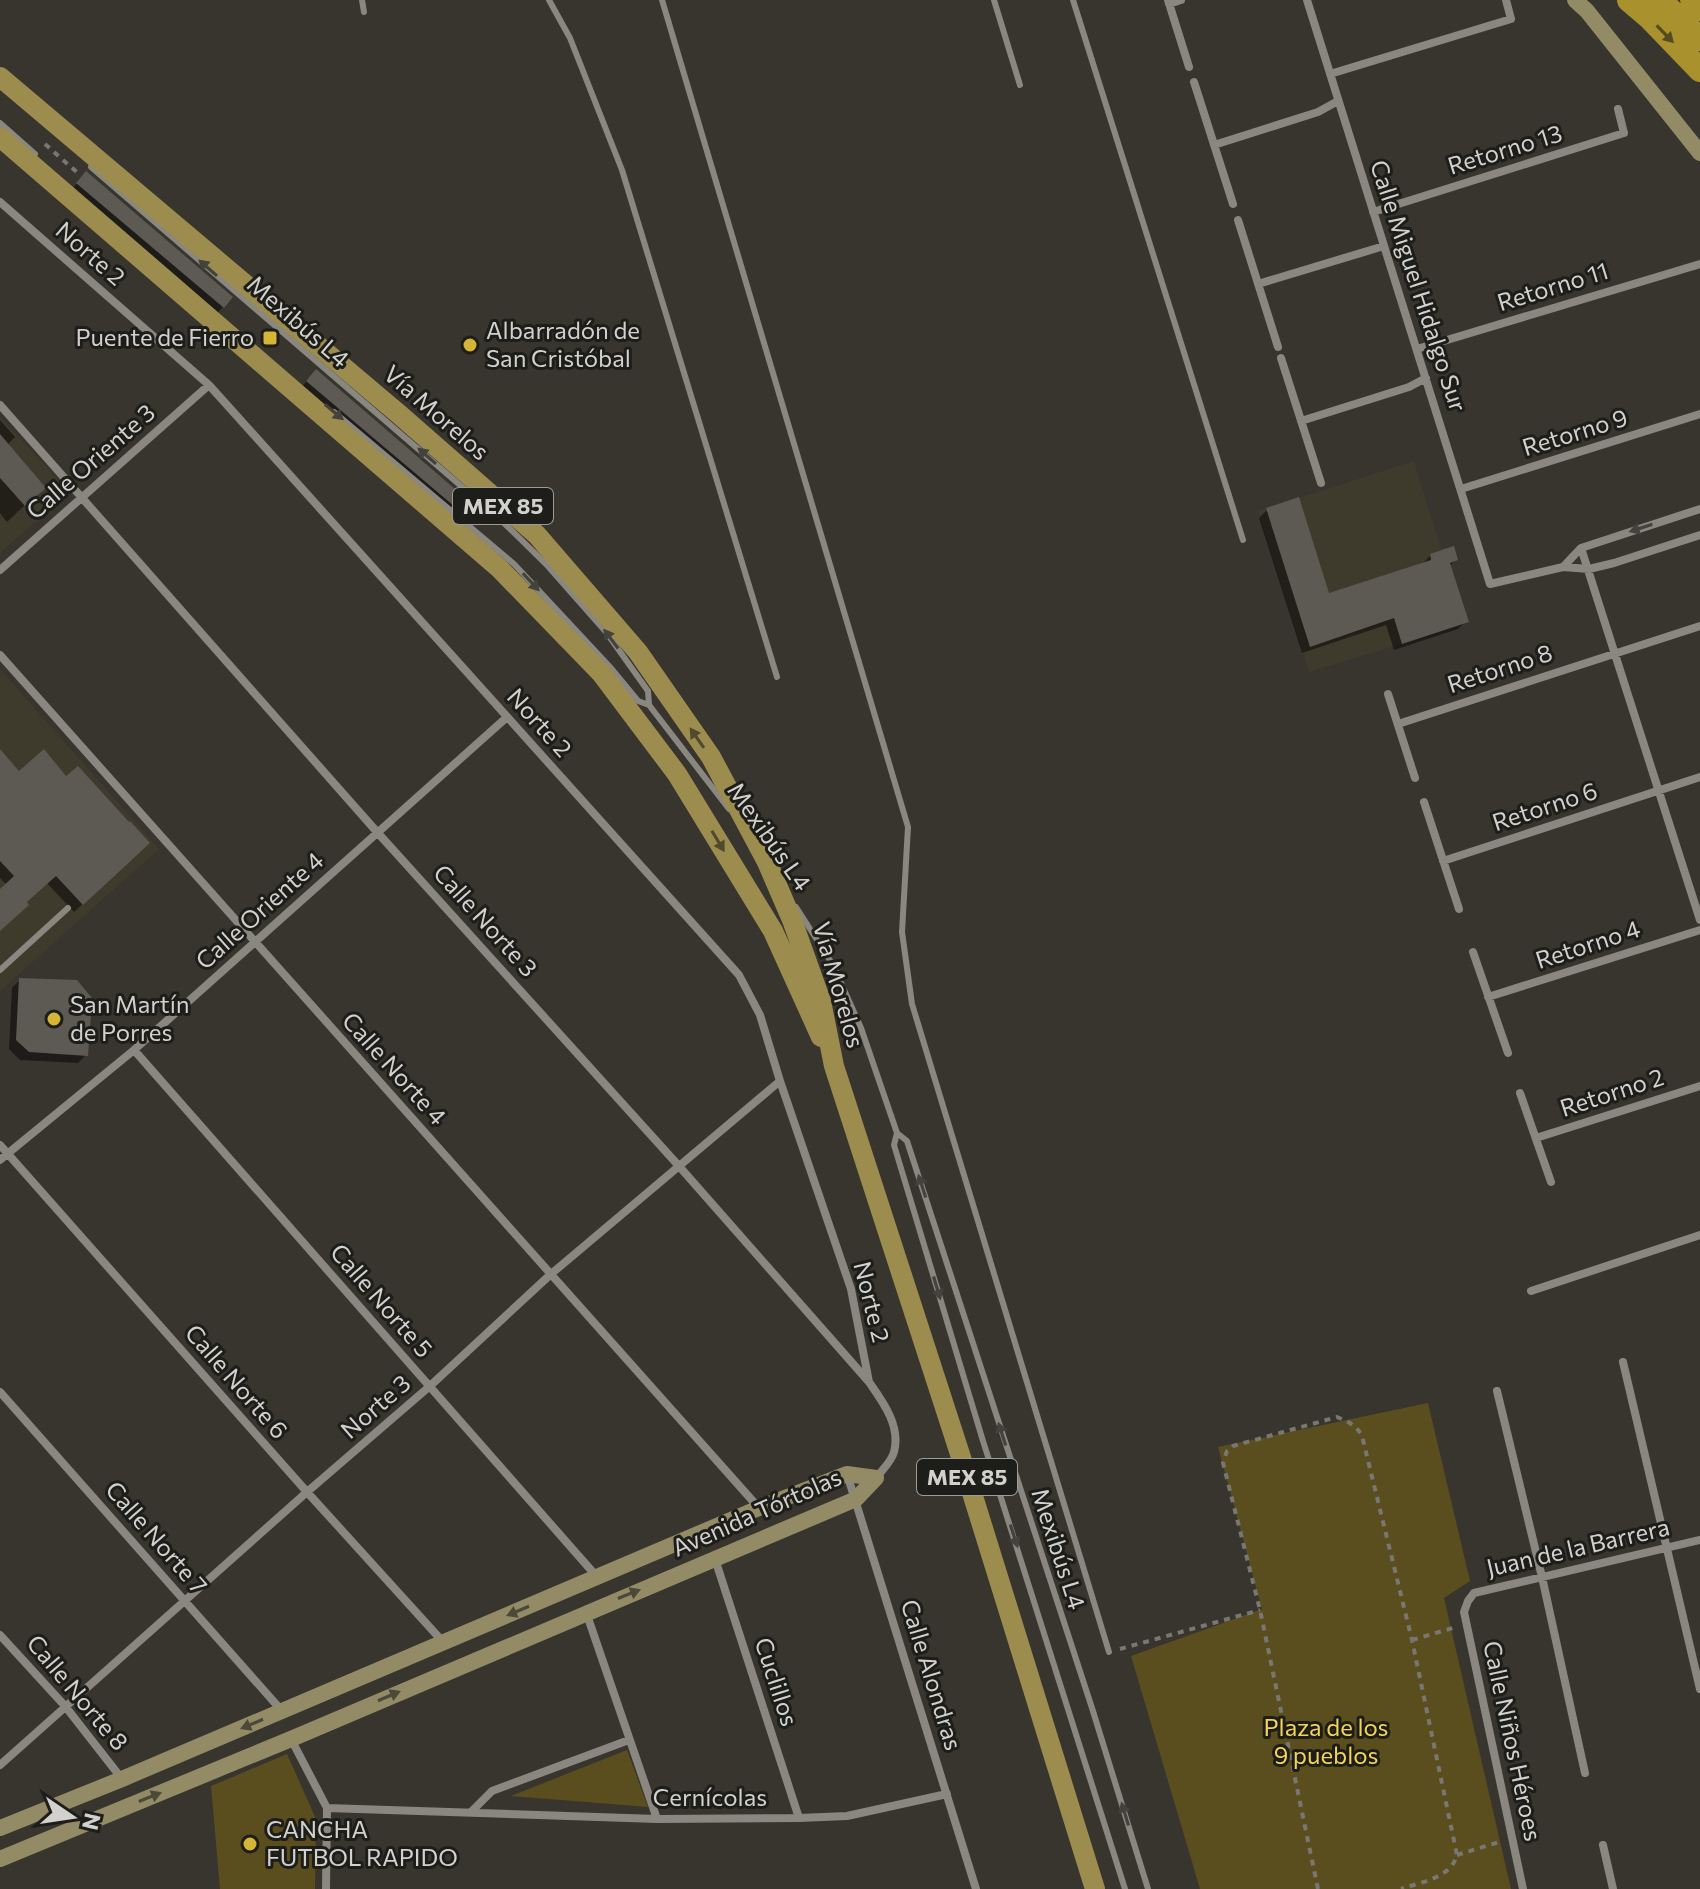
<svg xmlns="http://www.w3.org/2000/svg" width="1700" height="1889" viewBox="0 0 1700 1889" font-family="Commissioner,sans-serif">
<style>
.built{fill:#3e3b2d}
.green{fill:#5a4e1f}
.shadow{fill:#0007}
.building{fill:#5c5a52}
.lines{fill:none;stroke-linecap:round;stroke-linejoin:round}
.path{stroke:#797772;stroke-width:4;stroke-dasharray:6 6;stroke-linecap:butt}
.lane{stroke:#89877f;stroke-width:6}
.street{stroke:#89877f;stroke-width:8}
.secondary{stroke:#938a66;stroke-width:16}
.primary{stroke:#9c8d4e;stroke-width:20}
.highway{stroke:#a9912d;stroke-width:24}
.oneway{fill:#554b21}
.oneway2{fill:#43423d}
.oneway3{fill:#504a2e}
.oneway4{fill:#4c4938}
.poi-dot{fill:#d4b535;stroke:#1d1d19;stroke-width:3}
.labels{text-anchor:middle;stroke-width:6;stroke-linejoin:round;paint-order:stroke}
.shield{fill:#1d1d19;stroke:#9c9b97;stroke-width:2}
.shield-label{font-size:22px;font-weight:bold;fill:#d3d1cd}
.street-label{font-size:24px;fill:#d3d1cd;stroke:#1d1d19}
.poi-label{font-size:24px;fill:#d3d1cd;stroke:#1d1d19;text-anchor:start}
.park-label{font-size:24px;fill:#f4d456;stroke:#1d1d19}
</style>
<rect width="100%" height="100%" fill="#37352e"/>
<path class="built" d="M 0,417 L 69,492 L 0,553 Z
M 1414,461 L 1441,549 L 1454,546 L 1458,560 L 1450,563 L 1402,644 L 1309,672 L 1258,511 Z
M 0,669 L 159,849 L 0,991 Z"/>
<path class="green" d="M 1428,1403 L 1470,1581 L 1444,1598 L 1511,1889 L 1200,1889 L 1131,1656 L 1262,1609 L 1218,1447 Z
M 627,1750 L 648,1807 L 511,1796 Z
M 287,1754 L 316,1819 L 315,1889 L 220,1889 L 211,1786 Z"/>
<path class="shadow" d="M 78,182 L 223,307 L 215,315 L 70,192 Z
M 308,379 L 453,504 L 445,512 L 300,390 Z
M 0,420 L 15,437 L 7,445 L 43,488 L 7,522 L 0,513 Z
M 1267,510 L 1328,595 L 1422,564 L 1431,555 L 1456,559 L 1449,567 L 1466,621 L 1458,629 L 1394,650 L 1386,625 L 1302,653 L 1259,518 Z
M 0,752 L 19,774 L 66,779 L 148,843 L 74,912 L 46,882 L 24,902 L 0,930 L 0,891 L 7,885 L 0,878 Z
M 20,980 L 86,1055 L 78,1063 L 20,1060 L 9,1049 L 12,988 Z"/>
<path class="building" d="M 86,171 L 233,297 L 224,308 L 76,183 Z
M 316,369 L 463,496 L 454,506 L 306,381 Z
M 0,434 L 46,488 L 25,506 L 0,478 Z
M 1299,497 L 1329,593 L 1431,560 L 1430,554 L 1454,546 L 1458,560 L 1450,563 L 1469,622 L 1402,644 L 1394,618 L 1310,647 L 1266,508 Z
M 0,749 L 19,771 L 44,749 L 66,776 L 78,766 L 129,822 L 130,821 L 150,843 L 83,905 L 56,876 L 27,902 L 29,905 L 0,931 L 0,889 L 14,876 L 0,861 Z
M 19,978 L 77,980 L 92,998 L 88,1056 L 29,1052 L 16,1040 Z"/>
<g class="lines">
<path class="path" d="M 45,144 L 80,175
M 1412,1640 L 1456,1627
M 1120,1649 L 1260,1610
M 1457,1855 L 1499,1842
M 1318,1889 L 1260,1610 L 1223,1463 L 1227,1451 L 1233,1446 L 1337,1417 C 1349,1422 1356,1425 1362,1436 L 1412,1640 L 1457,1855 C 1451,1878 1421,1882 1401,1889"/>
<path class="lane" d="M 362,0 L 364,12
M 549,0 L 570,38 L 622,170 L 777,677
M 662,0 L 908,827 L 902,932 L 912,1004 L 1109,1652
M 994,0 L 1020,85
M 1073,0 L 1243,540
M 0,123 L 35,154
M 91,167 L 504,523 L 546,564 L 606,632 L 648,691 L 649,705 L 729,809
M 334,412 L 514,564 L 610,667 L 638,701 L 649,705
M 796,907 L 833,965 L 861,1028 L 897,1133 L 894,1145 L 983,1441 L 1125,1889
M 0,970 L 68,908
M 897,1133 L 907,1141 L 1092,1708 L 1148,1889"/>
<path class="street" d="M 1168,0 L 1189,67
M 1307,0 L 1490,584 L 1563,567 L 1589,569 L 1614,563 L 1700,535
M 1169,4 L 1181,0
M 1330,74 L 1511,19 L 1506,0
M 1194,82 L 1233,204
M 1214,145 L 1318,112 L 1338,101
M 0,202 L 209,385 L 739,975 L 760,1015 L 780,1081 L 851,1289 L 869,1382
M 1373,212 L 1624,133 L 1618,109
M 1238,220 L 1278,347
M 1258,284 L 1384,246
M 1417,349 L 1700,264
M 1281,358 L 1321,483
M 0,405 L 377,832 L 678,1165 L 869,1382 C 883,1402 901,1426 894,1452 C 892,1461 882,1470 876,1478
M 1301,421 L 1409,387 L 1426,378
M 1461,489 L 1700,414
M 1581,548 L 1700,920
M 1563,567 L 1581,548 L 1700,509
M 0,570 L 209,385
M 0,655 L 759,1508
M 1388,694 L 1415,778
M 1398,724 L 1700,626
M 1424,802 L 1459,909
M 1443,861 L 1700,777
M 1473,952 L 1508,1053
M 1488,997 L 1700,930
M 134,1050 L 598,1578
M 1520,1093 L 1551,1182
M 1536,1138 L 1700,1086
M 0,1145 L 307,1492 L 444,1643
M 0,1160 L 134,1050 L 506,718
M 1531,1291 L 1700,1235
M 1623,1362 L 1700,1689
M 1497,1391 L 1542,1577 L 1585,1773
M 0,1392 L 282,1711
M 847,1474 L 976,1889
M 715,1559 L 799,1818
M 586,1612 L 657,1819
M 0,1635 L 65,1706 L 122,1779
M 291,1739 L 327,1808 L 326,1889
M 0,1765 L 307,1492 L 430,1386 L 551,1274 L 780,1081
M 327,1808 L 657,1819 L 799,1818 L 847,1816 L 947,1794
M 471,1812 L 492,1791 L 629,1740
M 1603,1845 L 1613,1889
M 1523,1889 L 1464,1612 L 1468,1601 L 1474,1593 L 1700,1540"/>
<path class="secondary" d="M 1575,0 L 1587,11 L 1700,153
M 0,1828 L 122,1779 L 759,1508 L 847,1474 L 876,1478
M 0,1859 L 291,1739 L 856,1499 L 876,1478"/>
<path class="primary" d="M 0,77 L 400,415 L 537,535 L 638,652 L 711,757 L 767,862 L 792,920 L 821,1001 L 834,1066 L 959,1451 L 1095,1889
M 0,137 L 500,569 L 601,673 L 677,774 L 773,931 L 821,1037"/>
<path class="highway" d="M 1629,0 L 1649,17 L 1700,70
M 1660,0 L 1700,39
M 1692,0 L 1700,9"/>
</g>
<defs><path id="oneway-solid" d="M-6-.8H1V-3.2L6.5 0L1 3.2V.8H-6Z" transform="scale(2)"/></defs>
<use class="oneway" href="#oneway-solid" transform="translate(1665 34) rotate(46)"/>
<g class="oneway2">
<use href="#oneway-solid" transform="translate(208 268) rotate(-139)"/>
<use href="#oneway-solid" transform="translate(334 412) rotate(40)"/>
<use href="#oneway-solid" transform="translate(427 456) rotate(-139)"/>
<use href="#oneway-solid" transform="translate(1641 528) rotate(162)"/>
<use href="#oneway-solid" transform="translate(531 582) rotate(47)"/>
<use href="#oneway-solid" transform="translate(611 639) rotate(-127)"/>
<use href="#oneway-solid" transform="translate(922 1186) rotate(-108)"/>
<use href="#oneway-solid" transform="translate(937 1288) rotate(73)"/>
<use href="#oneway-solid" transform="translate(1002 1434) rotate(-108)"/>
<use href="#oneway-solid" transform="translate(1014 1536) rotate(72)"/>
<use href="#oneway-solid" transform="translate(1125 1814) rotate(-107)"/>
</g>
<g class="oneway3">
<use href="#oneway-solid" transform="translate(697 738) rotate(-125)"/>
<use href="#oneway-solid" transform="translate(718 841) rotate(59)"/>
</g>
<g class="oneway4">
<use href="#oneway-solid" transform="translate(629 1594) rotate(-22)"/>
<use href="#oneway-solid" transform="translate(518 1611) rotate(157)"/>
<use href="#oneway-solid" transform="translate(389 1696) rotate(-23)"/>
<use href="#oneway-solid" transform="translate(252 1724) rotate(157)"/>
<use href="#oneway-solid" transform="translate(150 1797) rotate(-22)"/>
</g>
<g class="poi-dot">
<rect x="262" y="330" width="16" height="16" rx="4"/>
<circle cx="470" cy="345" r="8"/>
<circle cx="54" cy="1019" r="8"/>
<circle cx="250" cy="1844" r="8"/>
</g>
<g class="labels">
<g class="shield">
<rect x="453" y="488" width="100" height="36" rx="6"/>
<rect x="917" y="1459" width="100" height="36" rx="6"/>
</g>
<g class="shield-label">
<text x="503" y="514">MEX 85</text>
<text x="967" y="1485">MEX 85</text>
</g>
<g class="street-label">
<text transform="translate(1505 150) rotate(-17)" y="8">Retorno 13</text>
<text transform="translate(90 254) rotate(41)" y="8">Norte 2</text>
<text transform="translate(1418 286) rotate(72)" y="8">Calle Miguel Hidalgo Sur</text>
<text transform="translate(1553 287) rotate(-17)" y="8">Retorno 11</text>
<text transform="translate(298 322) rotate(41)" y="8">Mexibús L4</text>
<text transform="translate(436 413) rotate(41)" y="8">Vía Morelos</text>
<text transform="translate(1575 433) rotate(-17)" y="8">Retorno 9</text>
<text transform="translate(91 462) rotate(-41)" y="8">Calle Oriente 3</text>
<text transform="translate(1500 669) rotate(-18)" y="8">Retorno 8</text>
<text transform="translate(539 723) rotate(48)" y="8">Norte 2</text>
<text transform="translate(1545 807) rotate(-18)" y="8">Retorno 6</text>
<text transform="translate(769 837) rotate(55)" y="8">Mexibús L4</text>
<text transform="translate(260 911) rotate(-42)" y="8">Calle Oriente 4</text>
<text transform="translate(485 921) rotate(48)" y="8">Calle Norte 3</text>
<text transform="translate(1588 945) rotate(-18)" y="8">Retorno 4</text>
<text transform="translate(838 985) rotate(74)" y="8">Vía Morelos</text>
<text transform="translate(394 1069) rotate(48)" y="8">Calle Norte 4</text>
<text transform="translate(1612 1093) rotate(-18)" y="8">Retorno 2</text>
<text transform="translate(381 1301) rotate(49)" y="8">Calle Norte 5</text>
<text transform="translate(871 1302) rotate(76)" y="8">Norte 2</text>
<text transform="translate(236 1382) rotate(49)" y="8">Calle Norte 6</text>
<text transform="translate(376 1407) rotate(-41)" y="8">Norte 3</text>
<text transform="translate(757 1513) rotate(-24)" y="8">Avenida Tórtolas</text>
<text transform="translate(156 1538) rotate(49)" y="8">Calle Norte 7</text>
<text transform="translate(1578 1548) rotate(-13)" y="8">Juan de la Barrera</text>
<text transform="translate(1058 1549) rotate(72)" y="8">Mexibús L4</text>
<text transform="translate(931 1675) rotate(73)" y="8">Calle Alondras</text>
<text transform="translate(776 1682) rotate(72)" y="8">Cuclillos</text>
<text transform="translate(77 1693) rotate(50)" y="8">Calle Norte 8</text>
<text transform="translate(1512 1741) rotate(78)" y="8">Calle Niños Héroes</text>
<text x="710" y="1806">Cernícolas</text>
</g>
<g class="poi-label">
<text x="486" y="339">Albarradón de<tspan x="486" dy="28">San Cristóbal</tspan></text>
<text x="254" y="346" text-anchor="end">Puente de Fierro</text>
<text x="70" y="1013">San Martín<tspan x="70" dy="28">de Porres</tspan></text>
<text x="266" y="1838">CANCHA<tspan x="266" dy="28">FUTBOL RAPIDO</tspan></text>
</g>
<g class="park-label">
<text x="1326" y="1736">Plaza de los<tspan x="1326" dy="28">9 pueblos</tspan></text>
</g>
</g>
<g transform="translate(72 1817) rotate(103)" stroke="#1d1d19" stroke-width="6" paint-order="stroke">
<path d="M0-6L14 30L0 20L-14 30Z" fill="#d3d1cd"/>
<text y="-12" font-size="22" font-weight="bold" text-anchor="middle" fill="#d3d1cd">N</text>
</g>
</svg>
